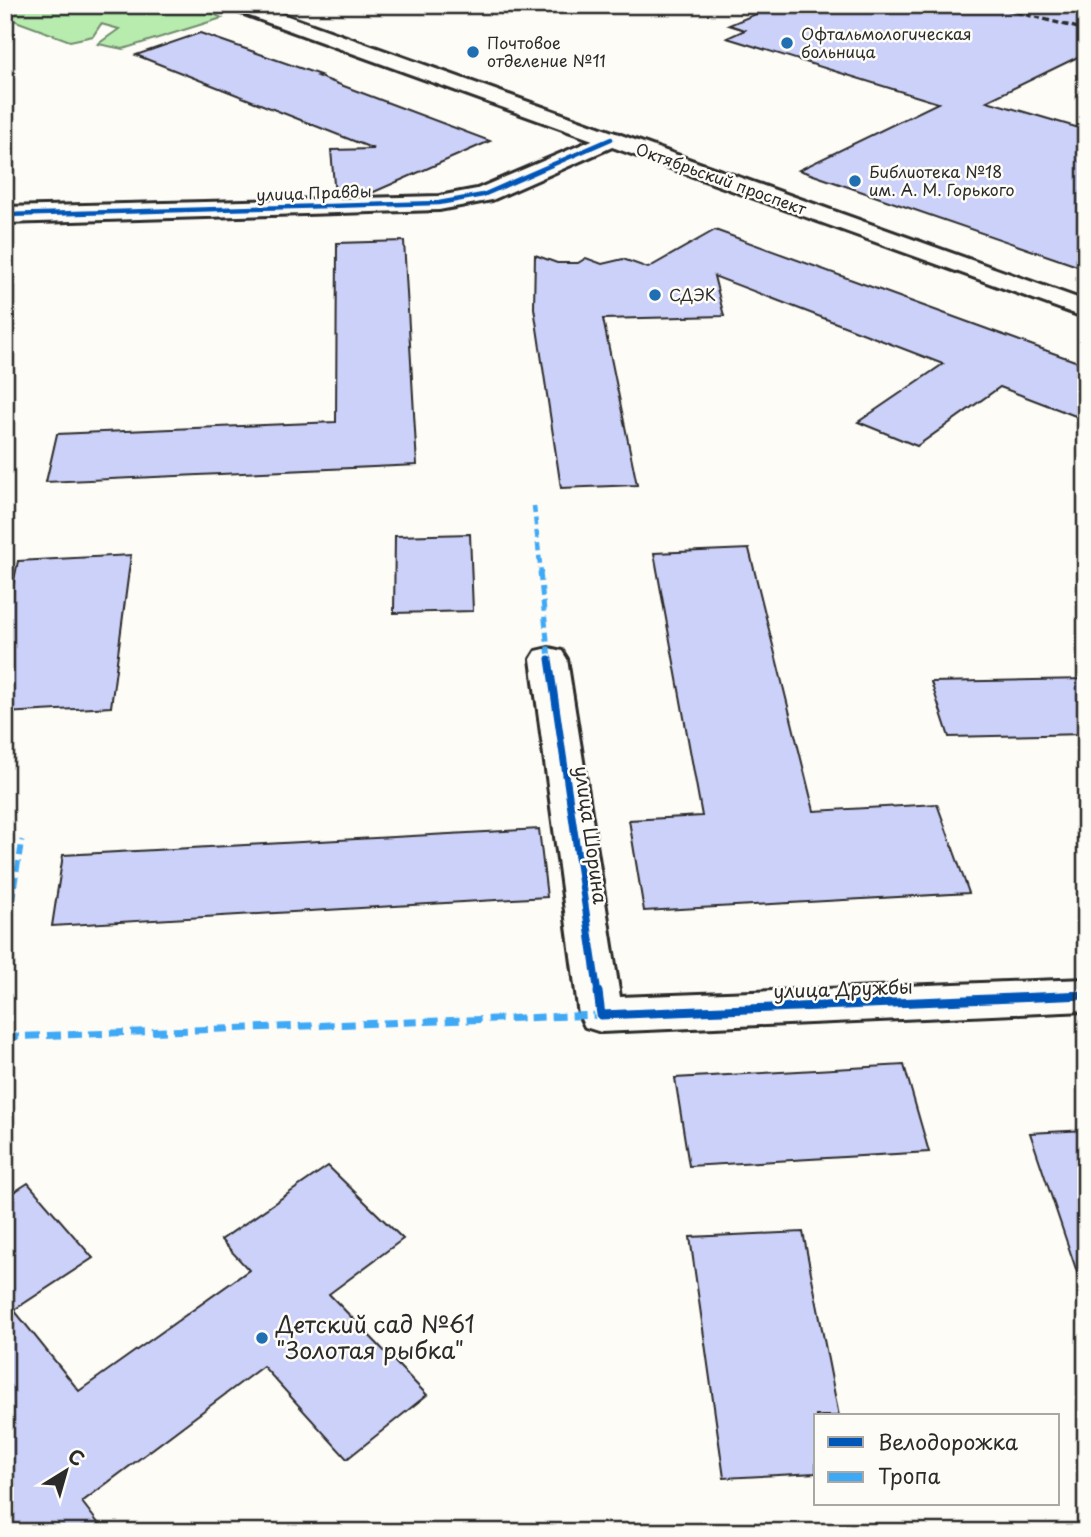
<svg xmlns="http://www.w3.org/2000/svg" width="1091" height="1537" viewBox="0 0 1091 1537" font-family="'Playpen Sans',sans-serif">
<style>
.green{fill:#b7ecae;stroke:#718c6c;stroke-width:2}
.building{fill:#ccd1f9;stroke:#2b2b2b;stroke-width:2}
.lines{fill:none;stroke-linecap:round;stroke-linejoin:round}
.street-casing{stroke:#2b2b2b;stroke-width:6}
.secondary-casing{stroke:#2b2b2b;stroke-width:6}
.street{fill:#fdfcf7;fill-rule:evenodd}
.secondary{fill:#fdfcf7;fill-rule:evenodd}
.rail{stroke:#2b2b2b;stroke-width:3.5;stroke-dasharray:6 3.5;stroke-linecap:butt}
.quiet-far2{stroke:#3fa9f5;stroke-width:4.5;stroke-dasharray:8 4.5;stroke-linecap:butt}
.quiet-far1{stroke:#3fa9f5;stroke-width:5;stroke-dasharray:10 5;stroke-linecap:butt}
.quiet{stroke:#3fa9f5;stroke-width:7;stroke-dasharray:14 7;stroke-linecap:butt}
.cycleway-far2-casing{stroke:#fdfcf7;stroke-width:7}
.cycleway-far1-casing{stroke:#fdfcf7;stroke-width:11}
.cycleway-casing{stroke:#fdfcf7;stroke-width:13}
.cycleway-far2{stroke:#0057b8;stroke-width:4.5}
.cycleway-far1{stroke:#0057b8;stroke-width:7}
.cycleway{stroke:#0057b8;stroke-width:9}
.poi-dot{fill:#1f6fb2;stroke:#fdfcf7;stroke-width:2.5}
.labels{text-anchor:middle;stroke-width:5;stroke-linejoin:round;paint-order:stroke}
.far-poi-label{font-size:16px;fill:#2b2b2b;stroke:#fdfcf7;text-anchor:start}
.far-street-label{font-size:16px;fill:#2b2b2b;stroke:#fdfcf7}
.street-label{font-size:19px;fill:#2b2b2b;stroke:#fdfcf7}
.near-poi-label{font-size:23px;fill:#2b2b2b;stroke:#fdfcf7;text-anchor:start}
</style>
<rect width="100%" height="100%" fill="#fdfcf7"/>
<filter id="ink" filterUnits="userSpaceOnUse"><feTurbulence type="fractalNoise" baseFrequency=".0143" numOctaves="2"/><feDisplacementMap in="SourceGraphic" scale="14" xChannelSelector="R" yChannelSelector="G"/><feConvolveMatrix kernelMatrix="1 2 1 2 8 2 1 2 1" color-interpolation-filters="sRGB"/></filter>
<g filter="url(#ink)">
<path class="green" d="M 5,5 L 196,5 L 222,18 L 123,49 L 98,44 L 119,29 L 101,24 L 93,36 L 70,41 L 5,17 Z"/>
<path class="building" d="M 778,5 L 1086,5 L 1086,53 L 987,101 L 1086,130 L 1086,269 L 799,170 L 938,103 L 727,38 L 745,30 L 729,25 Z
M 200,33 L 320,75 L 317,76 L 490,141 L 367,195 L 335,196 L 331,150 L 374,149 L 136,55 Z
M 715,230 L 1086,365 L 1086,420 L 1000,387 L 917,446 L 858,422 L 943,364 L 714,276 L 724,316 L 603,319 L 637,485 L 561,488 L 534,308 L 535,255 L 557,263 L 578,263 L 586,258 L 602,264 L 623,259 L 648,268 Z
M 404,241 L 417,465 L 46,482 L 57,434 L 336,422 L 337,243 Z
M 470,534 L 473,611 L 394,613 L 395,536 Z
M 749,549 L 814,811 L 937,804 L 969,893 L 644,911 L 629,820 L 702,816 L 654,553 Z
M 131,555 L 111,707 L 5,713 L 5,623 L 18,561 Z
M 1086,679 L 1086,734 L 949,737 L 931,682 Z
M 539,829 L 547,897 L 52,926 L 63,855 Z
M 904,1065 L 929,1152 L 689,1166 L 675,1078 Z
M 1086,1130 L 1086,1277 L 1079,1278 L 1030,1133 Z
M 328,1166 L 403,1239 L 329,1294 L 427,1395 L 347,1459 L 263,1366 L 82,1502 L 105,1532 L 5,1532 L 5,1198 L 28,1183 L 93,1258 L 14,1310 L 79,1391 L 249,1270 L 221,1240 Z
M 803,1232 L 839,1416 L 816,1416 L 816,1473 L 724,1478 L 690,1237 Z"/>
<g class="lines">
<defs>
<path id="street" d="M 611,132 L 619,134 L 623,139 L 619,144 L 492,200 L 439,210 L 5,223 L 5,207 L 439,196 L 477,189 Z
M 549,648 L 562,651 L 567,659 L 620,997 L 1086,979 L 1086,1011 L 601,1032 L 585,1027 L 579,1015 L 531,659 L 536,651 Z"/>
<path id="secondary" d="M 227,5 L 257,5 L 1086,301 L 1086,318 L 230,9 Z"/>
</defs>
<use href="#street" class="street-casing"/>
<use href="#secondary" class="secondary-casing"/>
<use href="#street" class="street"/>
<use href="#secondary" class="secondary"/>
<path class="rail" d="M 989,5 L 1086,30"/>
<path class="quiet-far2" d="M 534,506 L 541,574"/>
<path class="quiet-far1" d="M 540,572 L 549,659
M 5,945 L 22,840"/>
<path class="quiet" d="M 5,1037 L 601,1015"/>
<defs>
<path id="cycleway-far2" d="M 5,215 L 439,203 L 483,195 L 611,139"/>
<path id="cycleway-far1" d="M 549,659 L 598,994"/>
<path id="cycleway" d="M 598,992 L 601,1015 L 1086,995"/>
</defs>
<use href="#cycleway-far2" class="cycleway-far2-casing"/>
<use href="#cycleway-far1" class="cycleway-far1-casing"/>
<use href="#cycleway" class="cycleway-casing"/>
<use href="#cycleway-far2" class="cycleway-far2"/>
<use href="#cycleway-far1" class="cycleway-far1"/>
<use href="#cycleway" class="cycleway"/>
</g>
</g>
<g class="poi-dot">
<circle cx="787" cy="43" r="7"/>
<circle cx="473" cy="52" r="7"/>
<circle cx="855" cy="181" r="7"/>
<circle cx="655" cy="295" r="7"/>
<circle cx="262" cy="1338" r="7"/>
</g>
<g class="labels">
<g class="far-poi-label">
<text x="801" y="40">Офтальмологическая<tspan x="801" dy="18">больница</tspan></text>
<text x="487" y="49">Почтовое<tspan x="487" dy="18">отделение №11</tspan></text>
<text x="869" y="178">Библиотека №18<tspan x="869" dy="18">им. А. М. Горького</tspan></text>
<text x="669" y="301">СДЭК</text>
</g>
<g class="far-street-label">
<text transform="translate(721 179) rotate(20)" y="6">Октябрьский проспект</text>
<text transform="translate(314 193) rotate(-2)" y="6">улица Правды</text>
</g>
<g class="street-label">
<text transform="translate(591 835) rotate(82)" y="7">улица Шорина</text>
<text transform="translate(843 989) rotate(-2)" y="7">улица Дружбы</text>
</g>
<g class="near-poi-label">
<text x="276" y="1333">Детский сад №61<tspan x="276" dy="26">"Золотая рыбка"</tspan></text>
</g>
</g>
<rect width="1091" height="1537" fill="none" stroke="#fdfcf7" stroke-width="28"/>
<rect x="14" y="14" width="1063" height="1509" fill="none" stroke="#2b2b2b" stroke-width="2.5" filter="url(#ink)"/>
<rect x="814" y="1414" width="245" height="91" fill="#fdfcf7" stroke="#a9a8a5" stroke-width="2"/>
<rect x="828" y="1437" width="35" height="10" fill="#0057b8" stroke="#a9a8a5" stroke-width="2"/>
<text x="878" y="1450" font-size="21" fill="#2b2b2b">Велодорожка</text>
<rect x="828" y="1472" width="35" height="10" fill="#3fa9f5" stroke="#a9a8a5" stroke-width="2"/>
<text x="878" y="1484" font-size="21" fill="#2b2b2b">Тропа</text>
<g transform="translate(66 1471) rotate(37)" stroke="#fdfcf7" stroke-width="5" paint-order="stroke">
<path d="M0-5L12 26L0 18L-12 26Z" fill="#2b2b2b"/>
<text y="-10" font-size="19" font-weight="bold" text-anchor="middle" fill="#2b2b2b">С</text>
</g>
</svg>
